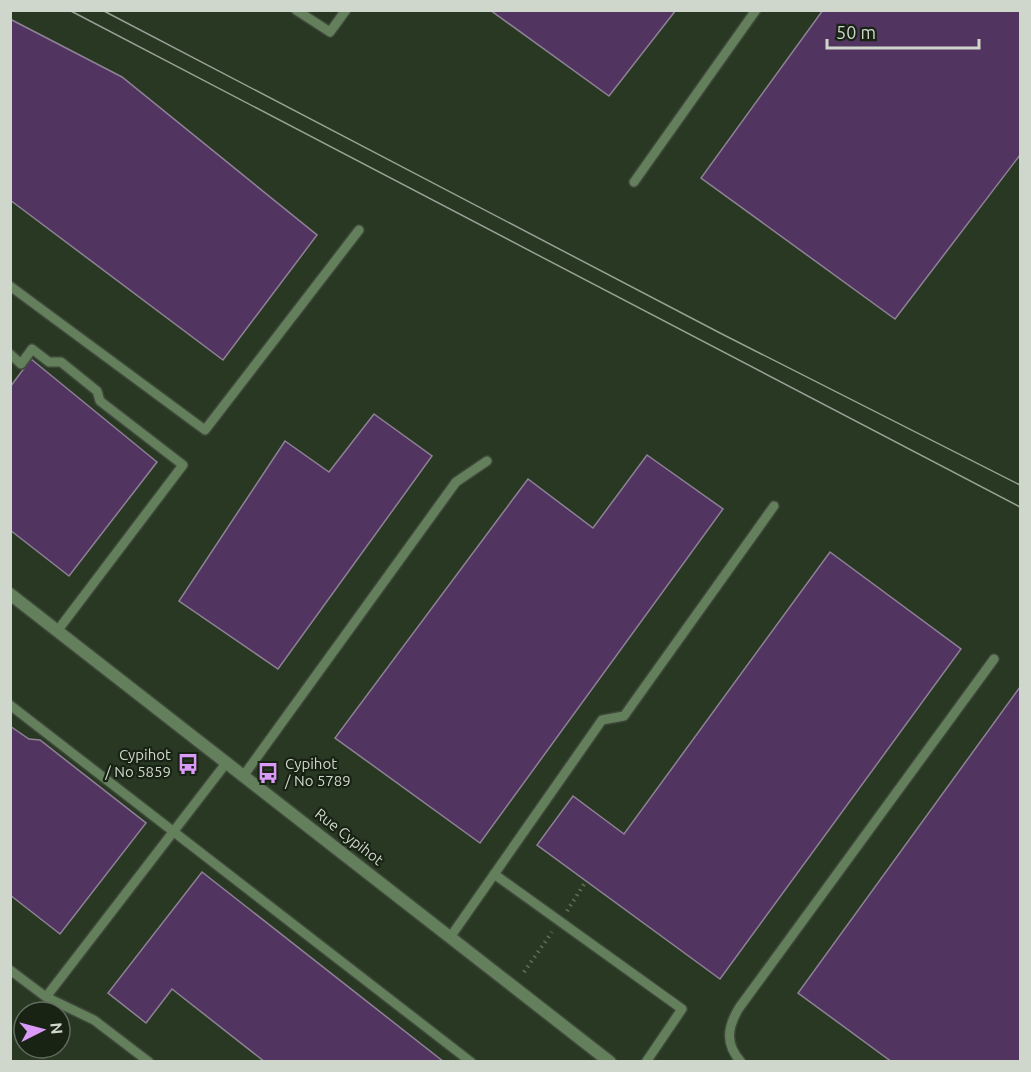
<svg xmlns="http://www.w3.org/2000/svg" width="1031" height="1072" viewBox="0 0 1031 1072" font-family="Ubuntu,sans-serif">
<style>
.built{fill:#283823;fill-rule:evenodd}
.building{fill:#523460;stroke:#8f8296;stroke-width:1.5}
.lines{fill:none;stroke-linecap:round;stroke-linejoin:round}
.service-casing{stroke:#3d4839;stroke-width:12}
.minor-casing{stroke:#3d4839;stroke-width:15}
.path{stroke:#636e5f;stroke-width:4;stroke-dasharray:1.5 4.5;stroke-linecap:butt}
.service{stroke:#637f5b;stroke-width:9}
.minor{stroke:#637f5b;stroke-width:12}
.tram{stroke:#97a194;stroke-width:1.5}
.labels{text-anchor:middle;stroke-width:4.5;stroke-linejoin:round;paint-order:stroke}
.poi-label{font-size:15px;fill:#cfd7cc;stroke:#182314;text-anchor:end}
.street-label{font-size:15px;fill:#cfd7cc;stroke:#182314}
</style>
<rect width="100%" height="100%" fill="#212d1d"/>
<path class="built" d="M 10,11 L 1020,11 L 1020,1061 L 11,1061 ZM 24,1012 L 60,1012 L 60,1048 L 24,1048 Z"/>
<path class="building" d="M 490,10 L 676,10 L 609,96 Z
M 823,10 L 1020,10 L 1020,155 L 895,319 L 701,178 Z
M 10,19 L 122,77 L 317,235 L 223,360 L 10,200 Z
M 31,359 L 157,462 L 69,576 L 10,530 L 10,387 Z
M 374,414 L 432,456 L 278,669 L 179,601 L 285,441 L 329,472 Z
M 647,455 L 723,509 L 480,843 L 335,738 L 528,479 L 593,528 Z
M 830,552 L 961,649 L 720,979 L 537,845 L 573,796 L 624,834 Z
M 1020,687 L 1020,1062 L 892,1062 L 798,993 Z
M 10,726 L 29,739 L 40,740 L 146,823 L 60,934 L 10,895 Z
M 202,872 L 444,1062 L 265,1062 L 172,989 L 146,1023 L 108,993 Z"/>
<g class="lines">
<defs>
<path id="service" d="M 296,10 L 330,32 L 346,10
M 634,182 L 756,10
M 10,286 L 205,430 L 359,230
M 10,354 L 21,364 L 32,349 L 49,362 L 61,362 L 97,391 L 100,401 L 183,465 L 58,630
M 10,705 L 471,1062
M 244,775 L 456,482 L 487,461
M 494,874 L 682,1009 L 646,1062
M 451,936 L 602,720 L 624,716 L 774,506
M 10,970 L 46,997 L 94,1020 L 149,1062
M 46,997 L 227,762
M 741,1062 C 725,1044 727,1028 739,1008 L 994,659"/>
<path id="minor" d="M 10,594 L 610,1062"/>
</defs>
<use href="#service" class="service-casing"/>
<use href="#minor" class="minor-casing"/>
<path class="path" d="M 567,911 L 586,881
M 524,972 L 552,932"/>
<use href="#service" class="service"/>
<use href="#minor" class="minor"/>
<path class="tram" d="M 69,10 L 1020,507
M 102,10 L 720,333 L 1020,485"/>
</g>
<defs>
<symbol id="bus-bare" viewBox="-9 -9 18 18"><path d="M-5-6H5V4H4V6H2V4H-2V6H-4V4H-5ZM-3.5-4V0h7V-4ZM-3.5 1.2v1.5H-2V1.2ZM2 1.2v1.5H3.5V1.2Z" fill="#da9af7" stroke="#182314" stroke-width="2.5" paint-order="stroke"/></symbol>
</defs>
<g fill-rule="evenodd">
<use href="#bus-bare" x="173" y="749" width="30" height="30"/>
<use href="#bus-bare" x="253" y="758" width="30" height="30"/>
</g>
<g class="labels">
<g class="poi-label">
<text x="171" y="760">Cypihot<tspan x="171" dy="17">/ No 5859</tspan></text>
<text x="285" y="769" text-anchor="start">Cypihot<tspan x="285" dy="17">/ No 5789</tspan></text>
</g>
<g class="street-label">
<text transform="translate(349 837) rotate(38)" y="5">Rue Cypihot</text>
</g>
</g>
<rect width="1031" height="1072" fill="none" stroke="#cfd7cc" stroke-width="24"/>
<g transform="translate(42 1030) rotate(84)"><circle r="28" fill="#182314" stroke="#616b5e" stroke-width="1.5"/>
<path d="M0-4.5L10 22L0 15L-10 22Z" fill="#da9af7"/>
<text y="-9" font-size="16" font-weight="bold" text-anchor="middle" fill="#cfd7cc">N</text>
</g>
<path d="M827 39v9h152v-9" fill="none" stroke="#cfd7cc" stroke-width="3"/>
<text x="836" y="39" font-size="18" fill="#cfd7cc" stroke="#182314" stroke-width="4.5" paint-order="stroke">50 m</text>
</svg>
